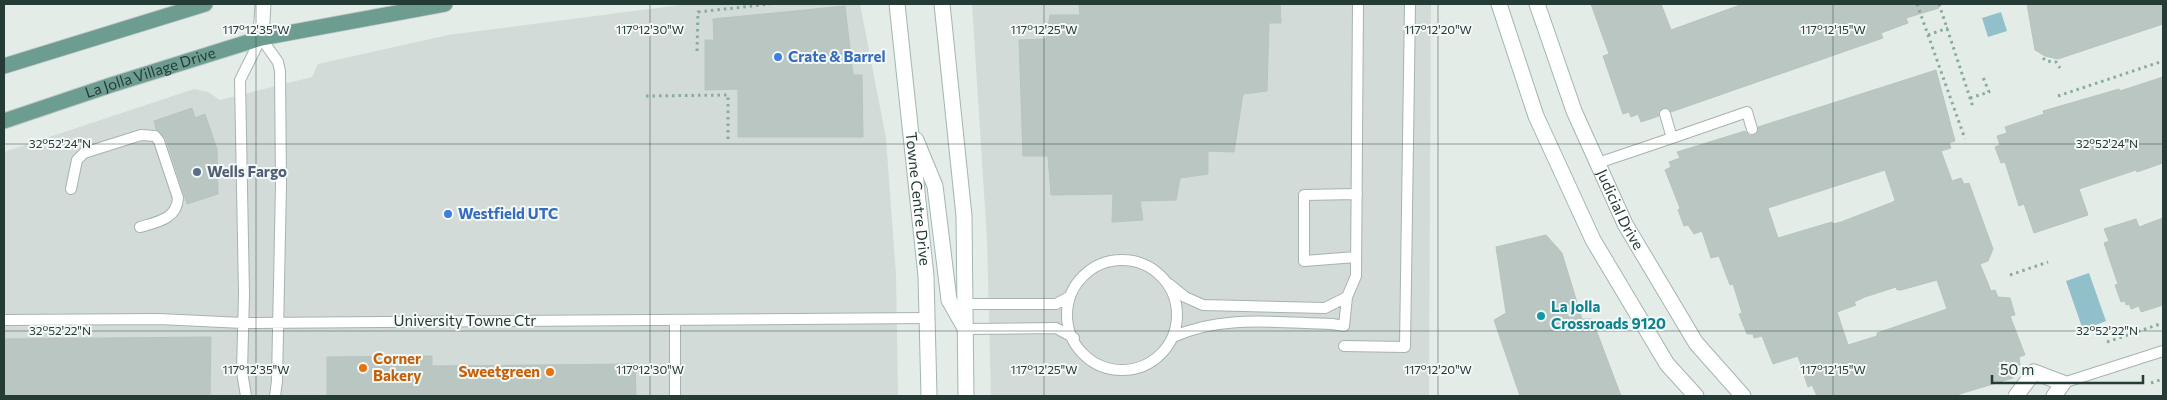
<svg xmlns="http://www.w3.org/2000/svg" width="2167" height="400" viewBox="0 0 2167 400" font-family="Commissioner,sans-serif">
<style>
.built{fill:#d2dbd7}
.water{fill:#92c0ca}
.building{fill:#b9c6c1;stroke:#b7c4bf;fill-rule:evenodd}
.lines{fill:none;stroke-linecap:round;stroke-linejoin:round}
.lane-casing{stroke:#a7b3af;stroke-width:12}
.street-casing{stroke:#a7b3af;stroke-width:17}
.secondary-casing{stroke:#a3b6b0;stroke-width:17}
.primary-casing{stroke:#c2c8c7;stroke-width:17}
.path{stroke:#88aba1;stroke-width:3;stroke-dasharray:2.5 4;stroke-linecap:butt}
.lane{stroke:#fff;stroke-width:10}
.street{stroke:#fff;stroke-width:15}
.secondary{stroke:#fff;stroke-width:15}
.primary{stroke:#6d9c91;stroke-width:15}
.ticks{fill:none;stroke:#253b36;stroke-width:1;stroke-opacity:0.45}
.shop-dot{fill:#3f7fe0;stroke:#f4f8f6;stroke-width:2}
.service-dot{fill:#5c6f8a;stroke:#f4f8f6;stroke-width:2}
.culture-dot{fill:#0f9aa8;stroke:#f4f8f6;stroke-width:2}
.food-dot{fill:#e8710a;stroke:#f4f8f6;stroke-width:2}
.labels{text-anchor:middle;stroke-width:4;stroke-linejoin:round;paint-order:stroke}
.shop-label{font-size:15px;font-weight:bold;fill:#366cbe;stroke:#f4f8f6;text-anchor:start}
.street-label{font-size:15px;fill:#253b36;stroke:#f4f8f6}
.service-label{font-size:15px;font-weight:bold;fill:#4e5e75;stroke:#f4f8f6;text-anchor:start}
.culture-label{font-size:15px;font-weight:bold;fill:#0d838f;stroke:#f4f8f6;text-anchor:start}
.food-label{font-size:15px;font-weight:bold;fill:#c56008;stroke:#f4f8f6;text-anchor:start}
.ticks-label{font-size:12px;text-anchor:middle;fill:#253b36;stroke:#f4f8f6;stroke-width:4;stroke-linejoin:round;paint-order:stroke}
</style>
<rect width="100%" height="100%" fill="#e4ece8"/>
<path class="built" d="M 688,4 L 860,4 L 886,138 L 896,275 L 898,396 L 4,396 L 4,152 L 194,89 L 208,92 L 220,100 L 312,77 L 318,64 L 448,35 Z
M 972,4 L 1431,4 L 1429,396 L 991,396 L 987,240 Z"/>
<path class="water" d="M 2001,12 L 2007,31 L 1988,37 L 1982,18 Z
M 2089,273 L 2106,321 L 2083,330 L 2066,281 Z"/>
<path class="building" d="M 1079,4 L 1280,4 L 1281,23 L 1269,23 L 1267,91 L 1243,94 L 1234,152 L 1208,151 L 1208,174 L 1180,178 L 1176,200 L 1140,201 L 1143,220 L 1112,222 L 1113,194 L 1051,195 L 1048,156 L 1023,156 L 1019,40 L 1046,39 L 1050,15 L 1080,15 Z
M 1591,4 L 1661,4 L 1671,30 L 1743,4 L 1938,4 L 1939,8 L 1906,18 L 1908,23 L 1881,33 L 1883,38 L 1671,112 L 1667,108 L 1663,108 L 1658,112 L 1659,116 L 1641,122 L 1638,114 L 1631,117 L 1629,112 L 1623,114 L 1603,56 L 1609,54 Z
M 2027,4 L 2163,4 L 2163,24 L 2058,59 L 2045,56 L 2035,50 Z
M 845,6 L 853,75 L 862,75 L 863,137 L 738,137 L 738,89 L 705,90 L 705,40 L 714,40 L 713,19 Z
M 1936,70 L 1955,141 L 1949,143 L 1951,148 L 1941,151 L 1952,181 L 1961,178 L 1964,184 L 1969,183 L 1993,249 L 1988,261 L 1980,264 L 1991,291 L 1995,290 L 1998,297 L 2010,298 L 2015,315 L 2010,316 L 2025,355 L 2019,357 L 2020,365 L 2011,368 L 2013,378 L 1953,396 L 1817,396 L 1812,385 L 1808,387 L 1798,356 L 1773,364 L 1762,336 L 1754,338 L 1753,334 L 1747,334 L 1739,314 L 1742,313 L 1733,284 L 1730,285 L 1719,256 L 1711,258 L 1702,231 L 1694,234 L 1688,225 L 1684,226 L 1678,210 L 1680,208 L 1665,170 L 1671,167 L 1669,162 L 1680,158 L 1677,152 L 1745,131 L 1750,136 L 1754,135 L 1758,131 L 1758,127 ZM 1885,170 L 1895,200 L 1893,202 L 1841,222 L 1833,224 L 1832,222 L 1778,238 L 1768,208 ZM 1937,280 L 1947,309 L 1877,333 L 1877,336 L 1848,345 L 1837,312 L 1856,305 L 1854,302 L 1865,297 L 1896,287 L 1897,290 L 1901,290 Z
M 2163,77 L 2163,163 L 2137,172 L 2136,170 L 2079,189 L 2088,215 L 2034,233 L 2024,204 L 2019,206 L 2005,162 L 2001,163 L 1995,147 L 2000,145 L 1997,136 L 2007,133 L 2005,127 L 2044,114 L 2043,111 L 2119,89 L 2120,91 Z
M 192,108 L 195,118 L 205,114 L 217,149 L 218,194 L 187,204 L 166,139 L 156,129 L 154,121 Z
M 2163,218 L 2163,305 L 2141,312 L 2139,306 L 2131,309 L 2129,304 L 2126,305 L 2125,301 L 2121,302 L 2115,285 L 2118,284 L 2104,243 L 2109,241 L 2104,229 L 2136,219 L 2139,227 Z
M 1546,235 L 1562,253 L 1582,319 L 1592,319 L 1621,396 L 1520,396 L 1494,320 L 1506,313 L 1496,247 Z
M 211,337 L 210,396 L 4,396 L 4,339 Z
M 432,356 L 432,366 L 635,364 L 636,396 L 327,396 L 327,357 Z"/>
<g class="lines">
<defs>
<path id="lane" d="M 1672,138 L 1747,112 L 1752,129
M 1598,163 L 1672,138 L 1665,114
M 71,189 L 77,160 L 84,153 L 141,135 L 155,136 L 159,141 L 178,198 C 177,219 157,222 140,227
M 1356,257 L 1304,261 L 1304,195 L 1357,194
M1067 315a55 55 0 1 1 110 0a55 55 0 1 1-110 0Z
M 1169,284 L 1185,297 L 1203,305 L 1325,308 L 1347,297
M 964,304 L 1056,304 L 1069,297
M 4,320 L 159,319 L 243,323 L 927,318
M 675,320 L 675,396
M 966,329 L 1056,328 L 1074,338
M 1173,337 C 1222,314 1280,323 1332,324 L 1344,326 L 1347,297 L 1356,276 L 1358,4
M 1344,346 L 1405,347 L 1410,4
M 2063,383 L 2163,351
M 246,396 L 242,372 L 244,294 L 240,80 L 261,38 L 278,62 L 280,71 L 281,184 L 277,381 L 275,396"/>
<path id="street" d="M 2016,396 L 2034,372 L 2063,383 L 2054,396"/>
<g id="secondary">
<path id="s1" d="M 897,4 L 926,276 L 929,396"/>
<path d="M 942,4 L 964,216 L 966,396"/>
<path d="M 1499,4 L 1536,116 L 1593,240 L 1667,364 L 1696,396"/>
<path id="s2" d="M 1537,4 L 1574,111 L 1625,224 L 1696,343 L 1743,396"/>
<path d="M 261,38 L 263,4"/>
<path d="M 916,140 L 935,186 L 949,300 L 965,328"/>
</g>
<g id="primary">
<path d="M 4,66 L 205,4"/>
<path id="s3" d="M 4,121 L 111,85 L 261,38 L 445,4"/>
</g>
</defs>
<use href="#lane" class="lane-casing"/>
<use href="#street" class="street-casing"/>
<use href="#secondary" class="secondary-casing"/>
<use href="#primary" class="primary-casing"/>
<path class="path" d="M 1917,4 L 1965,139
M 1939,4 L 1973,107
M 1928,35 L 1948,28
M 697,51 L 698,12 L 770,4
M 2043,58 L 2046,61 L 2056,62 L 2060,68
M 646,96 L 728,95 L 728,139
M 2058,96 L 2163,61
M 1970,98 L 1989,92 L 1983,77
M 2010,275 L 2048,262
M 2107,342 L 2163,323
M 2151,383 L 2163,379"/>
<use href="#lane" class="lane"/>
<use href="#street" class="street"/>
<use href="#secondary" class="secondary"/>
<use href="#primary" class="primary"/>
</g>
<path class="ticks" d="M 256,4 L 256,396M 650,4 L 650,396M 1044,4 L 1044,396M 1438,4 L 1438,396M 1833,4 L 1833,396M 4,144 L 2163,144M 4,331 L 2163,331"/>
<g class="shop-dot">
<circle cx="778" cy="57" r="5"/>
<circle cx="448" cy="214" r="5"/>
</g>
<circle class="service-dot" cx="197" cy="172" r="5"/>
<circle class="culture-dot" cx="1541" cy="316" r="5"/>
<g class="food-dot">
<circle cx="363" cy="368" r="5"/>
<circle cx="550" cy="372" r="5"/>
</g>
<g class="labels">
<g class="shop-label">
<text x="788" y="62">Crate &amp; Barrel</text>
<text x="458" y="219">Westfield UTC</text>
</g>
<g class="street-label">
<text dy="5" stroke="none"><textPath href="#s3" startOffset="154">La Jolla Village Drive</textPath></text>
<text dy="5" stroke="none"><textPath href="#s1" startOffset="196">Towne Centre Drive</textPath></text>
<text dy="5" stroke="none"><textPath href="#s2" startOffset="222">Judicial Drive</textPath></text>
<text x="465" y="326">University Towne Ctr</text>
</g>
<g class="service-label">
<text x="207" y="177">Wells Fargo</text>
</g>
<g class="culture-label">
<text x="1551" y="312">La Jolla<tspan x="1551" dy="17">Crossroads 9120</tspan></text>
</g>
<g class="food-label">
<text x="373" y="364">Corner<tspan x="373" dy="17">Bakery</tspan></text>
<text x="540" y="377" text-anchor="end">Sweetgreen</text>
</g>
</g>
<g class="ticks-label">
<text x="256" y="34">117°12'35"W</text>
<text x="650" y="34">117°12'30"W</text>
<text x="1044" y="34">117°12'25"W</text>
<text x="1438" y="34">117°12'20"W</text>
<text x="1833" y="34">117°12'15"W</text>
<text x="60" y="148">32°52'24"N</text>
<text x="2107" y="148">32°52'24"N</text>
<text x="60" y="335">32°52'22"N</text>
<text x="2107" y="335">32°52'22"N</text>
<text x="256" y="374">117°12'35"W</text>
<text x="650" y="374">117°12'30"W</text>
<text x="1044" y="374">117°12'25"W</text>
<text x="1438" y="374">117°12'20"W</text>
<text x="1833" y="374">117°12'15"W</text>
</g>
<rect width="2167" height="400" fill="none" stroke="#253b36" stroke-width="10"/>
<path d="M1992 375v8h151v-8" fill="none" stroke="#253b36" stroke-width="2.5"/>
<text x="2000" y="375" font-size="15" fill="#253b36" stroke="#f4f8f6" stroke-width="4" paint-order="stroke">50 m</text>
</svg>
